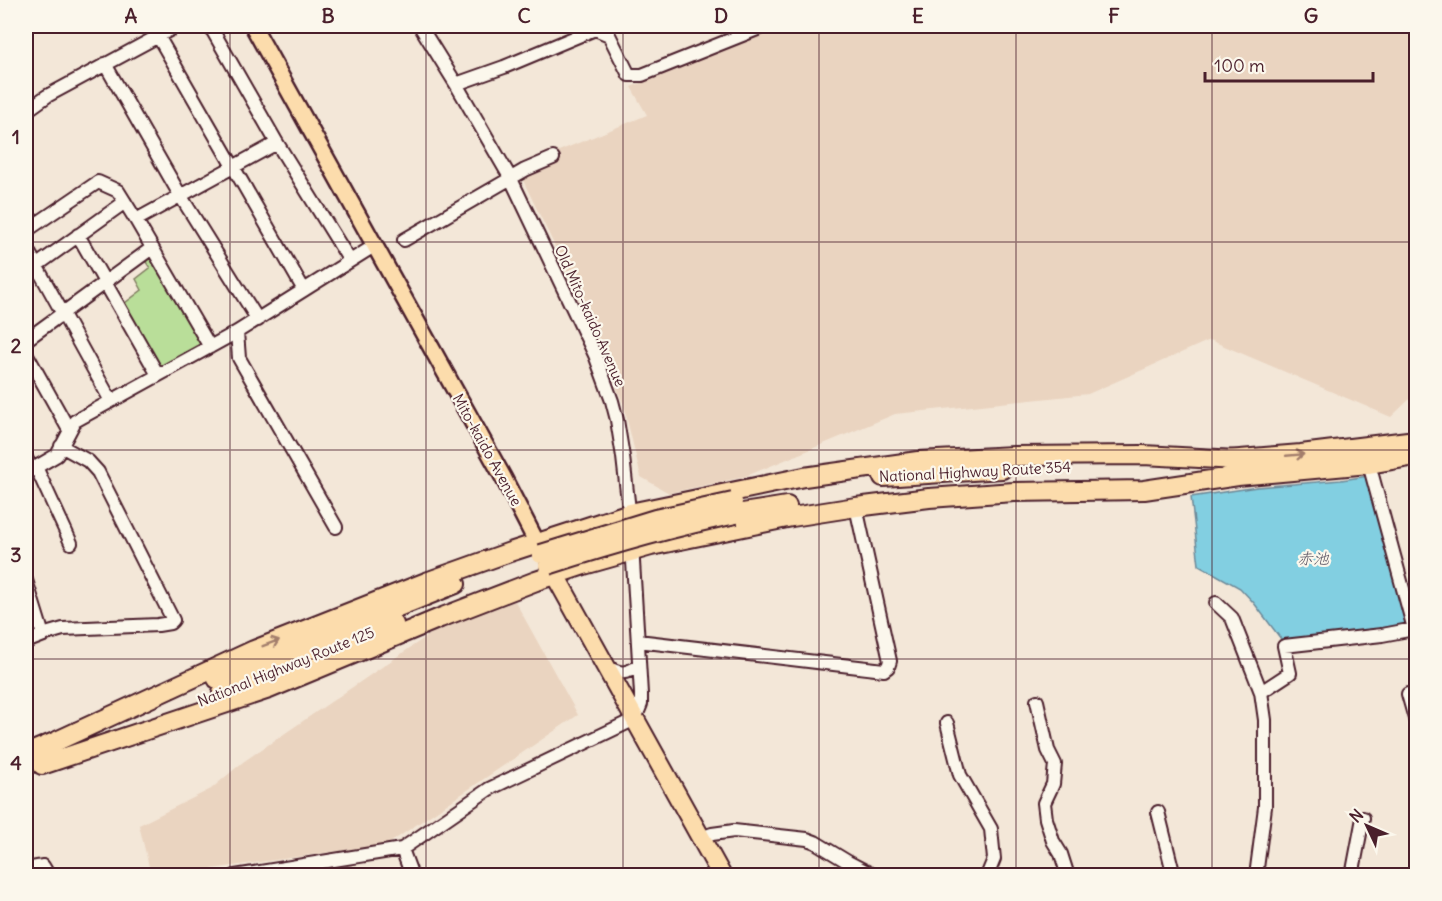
<svg xmlns="http://www.w3.org/2000/svg" width="1442" height="901" viewBox="0 0 1442 901" font-family="Delius,'Klee One',sans-serif">
<style>
.built{fill:#ead4c0}
.green{fill:#b9de99;stroke:#827e62;stroke-width:1.5}
.water{fill:#82cfe1;stroke:#6c8998;stroke-width:1.5}
.lines{fill:none;stroke-linecap:round;stroke-linejoin:round}
.minor-casing{stroke:#4a1f2b;stroke-width:16}
.major-casing{stroke:#4a1f2b;stroke-width:20}
.highway-casing{stroke:#4a1f2b;stroke-width:22}
.minor{stroke:#fbf7ec;stroke-width:12}
.major{stroke:#fcdcac;stroke-width:15}
.highway{stroke:#fcdcac;stroke-width:18}
.highway-bridge-casing{stroke:#4a1f2b;stroke-width:22;stroke-linecap:butt}
.highway-bridge{stroke:#fcdcac;stroke-width:18}
.oneway{stroke:#a37e6c}
.grid{fill:none;stroke:#4a1f2b;stroke-width:1.5;stroke-opacity:0.55}
.labels{text-anchor:middle;stroke-width:4.5;stroke-linejoin:round;paint-order:stroke}
.street-label{font-size:15px;fill:#4a1f2b;stroke:#fbf7ec}
.water-label{font-size:16px;font-style:italic;fill:#5b5462;stroke:#fbf7ec}
.neatline{fill:none;stroke:#4a1f2b;stroke-width:2}
.grid-label{font-size:20px;text-anchor:middle;font-weight:bold;fill:#4a1f2b}
</style>
<rect width="100%" height="100%" fill="#f3e7d8"/>
<filter id="ink" filterUnits="userSpaceOnUse"><feTurbulence type="fractalNoise" baseFrequency=".0167" numOctaves="2"/><feDisplacementMap in="SourceGraphic" scale="12" xChannelSelector="R" yChannelSelector="G"/><feConvolveMatrix kernelMatrix="1 2 1 2 8 2 1 2 1" color-interpolation-filters="sRGB"/></filter>
<g filter="url(#ink)">
<path class="built" d="M 780,26 L 1416,26 L 1416,393 L 1391,417 L 1210,340 L 1088,394 L 895,414 L 744,477 L 669,493 L 641,477 L 623,403 L 580,298 L 517,168 L 647,115 L 631,87 Z
M 515,601 L 578,715 L 388,844 L 169,875 L 151,875 L 139,825 L 211,789 L 243,762 L 439,628 Z"/>
<path class="green" d="M 151,252 L 207,346 L 159,372 L 121,306 L 142,290 L 136,279 L 150,268 L 146,262 Z"/>
<path class="water" d="M 1369,476 L 1411,627 L 1284,643 L 1254,603 L 1240,588 L 1199,565 L 1191,497 L 1257,487 L 1341,480 Z"/>
<g class="lines">
<defs>
<path id="minor" d="M 210,26 L 277,143 L 350,261
M 420,26 L 456,84 L 511,179 L 595,355 L 612,401 L 617,420 L 623,457 L 630,519
M 158,36 L 304,290
M 105,64 L 180,195 L 258,320
M 456,84 L 504,67 L 595,29 L 609,35 L 629,75 L 642,75 L 765,26
M 26,111 L 47,96 L 177,26
M 136,220 L 277,143
M 26,231 L 98,182 L 118,191 L 136,220 L 210,347
M 78,235 L 158,375
M 404,240 L 525,170 L 553,158
M 26,247 L 111,401
M 26,273 L 125,202
M 237,332 L 239,358 L 336,527
M 26,340 L 152,248
M 26,353 L 69,430
M 26,458 L 32,469
M 36,467 L 71,543
M 26,473 L 57,455 L 75,421 L 237,332 L 374,246
M 26,580 L 43,635
M 1216,603 L 1232,618 L 1261,692 L 1265,720 L 1265,807 L 1256,876
M 638,641 L 884,670 L 888,667 L 890,661 L 856,507
M 26,642 L 49,633 L 63,629 L 158,625 L 170,623 L 173,620 L 98,472 L 88,461 L 61,446
M 606,666 C 620,675 626,674 639,666
M 1261,692 L 1290,673 L 1284,646 L 1382,635 L 1414,629 L 1369,464
M 1408,694 L 1416,722
M 1037,701 L 1048,750 L 1055,764 L 1053,784 L 1044,803 L 1046,819 L 1053,841 L 1061,854 L 1068,876
M 947,723 L 960,775 L 991,829 L 994,859 L 987,876
M 1158,812 L 1174,876
M 701,838 L 712,834 L 734,831 L 807,839 L 815,842 L 848,862 L 875,876
M 402,849 L 412,876
M 26,869 L 43,866 L 49,876
M 235,876 L 402,849 L 489,789 L 635,719 L 641,704 L 641,694 L 632,545
M 1352,876 L 1363,818"/>
<path id="major" d="M 253,26 L 503,477 L 537,543"/>
<path id="highway" d="M 1228,460 L 1301,454 L 1416,440
M 883,477 L 1002,469
M 1227,477 L 1369,464 L 1416,456
M 736,514 L 787,506
M 550,566 L 722,876
M 217,679 L 456,584
M 222,693 L 394,624
M 46,746 L 254,650 L 426,582 L 510,552 L 630,513 L 804,477 L 918,461 L 1014,456 L 1143,455 L 1237,460
M 26,754 L 57,741
M 42,765 L 269,689 L 440,618 L 536,581 L 584,565 L 651,546 L 792,517 L 856,507 L 929,498 L 1014,492 L 1144,490 L 1238,476"/>
</defs>
<use href="#minor" class="minor-casing"/>
<use href="#major" class="major-casing"/>
<use href="#highway" class="highway-casing"/>
<use href="#minor" class="minor"/>
<use href="#major" class="major"/>
<use href="#highway" class="highway"/>
<defs>
<path id="highway-bridge" d="M 541,554 L 655,519 L 733,502
M 548,565 C 610,545 672,527 736,514"/>
</defs>
<use href="#highway-bridge" class="highway-bridge-casing"/>
<use href="#highway-bridge" class="highway-bridge"/>
</g>
<defs><path id="oneway-shaft" d="M-6 0H5M1.5-3L5.5 0L1.5 3" fill="none" stroke-width="1.6" stroke-linecap="round" stroke-linejoin="round" transform="scale(1.5)"/></defs>
<g class="oneway">
<use href="#oneway-shaft" transform="translate(1295 455) rotate(-5)"/>
<use href="#oneway-shaft" transform="translate(271 643) rotate(-21)"/>
</g>
</g>
<path class="grid" d="M 230,26 L 230,876M 426,26 L 426,876M 623,26 L 623,876M 819,26 L 819,876M 1016,26 L 1016,876M 1212,26 L 1212,876M 26,242 L 1416,242M 26,450 L 1416,450M 26,659 L 1416,659"/>
<g class="labels">
<g class="street-label">
<text transform="translate(590 316) rotate(66)" y="5">Old Mito-kaido Avenue</text>
<text transform="translate(487 450) rotate(61)" y="5">Mito-kaido Avenue</text>
<text transform="translate(975 472) rotate(-3)" y="5">National Highway Route 354</text>
<text transform="translate(286 667) rotate(-22)" y="5">National Highway Route 125</text>
</g>
<g class="water-label">
<text x="1313" y="564">赤池</text>
</g>
</g>
<rect width="1442" height="901" fill="none" stroke="#fbf7ec" stroke-width="66"/>
<g transform="translate(1367 826) rotate(314)" stroke="#fbf7ec" stroke-width="4.5" paint-order="stroke">
<path d="M0-4.5L10 22L0 15L-10 22Z" fill="#4a1f2b"/>
<text y="-9" font-size="16" font-weight="bold" text-anchor="middle" fill="#4a1f2b">N</text>
</g>
<path d="M1205 72v9h168v-9" fill="none" stroke="#4a1f2b" stroke-width="3"/>
<text x="1214" y="72" font-size="18" fill="#4a1f2b" stroke="#fbf7ec" stroke-width="4.5" paint-order="stroke">100 m</text>
<rect x="33" y="33" width="1376" height="835" class="neatline"/>
<g class="grid-label">
<text x="131" y="23">A</text>
<text x="328" y="23">B</text>
<text x="524" y="23">C</text>
<text x="721" y="23">D</text>
<text x="918" y="23">E</text>
<text x="1114" y="23">F</text>
<text x="1311" y="23">G</text>
<text x="16" y="144">1</text>
<text x="16" y="353">2</text>
<text x="16" y="562">3</text>
<text x="16" y="770">4</text>
</g>
</svg>
